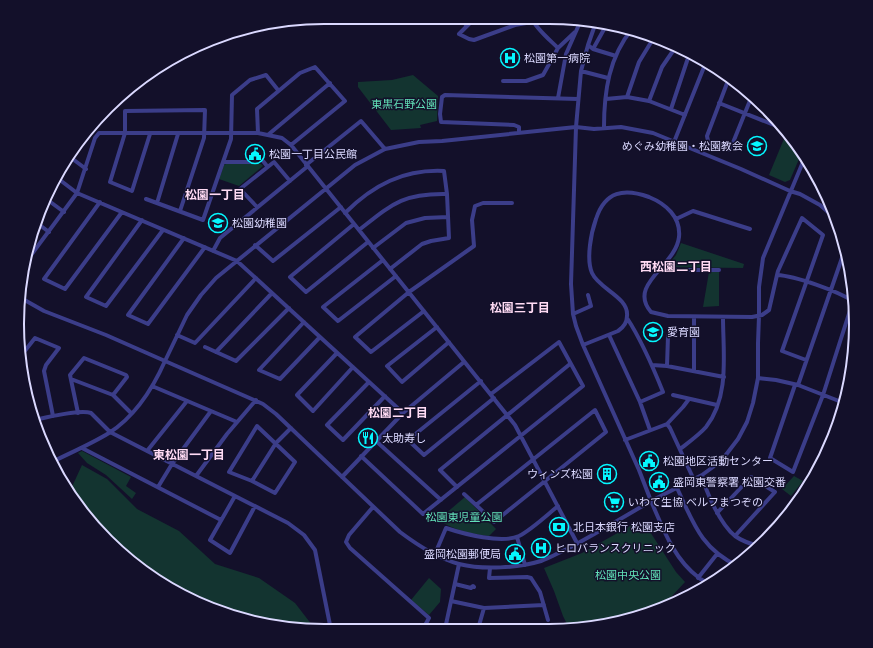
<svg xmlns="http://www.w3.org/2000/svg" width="873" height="648" viewBox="0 0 873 648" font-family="'DM Sans','Noto Sans JP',sans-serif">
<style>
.green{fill:#133430}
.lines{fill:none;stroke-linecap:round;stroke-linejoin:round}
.minor{stroke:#3b3d89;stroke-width:4}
.labels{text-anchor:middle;stroke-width:3;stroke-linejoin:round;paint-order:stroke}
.poi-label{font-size:11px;fill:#dbd9ff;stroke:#13102a;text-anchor:start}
.park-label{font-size:11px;fill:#62e2b9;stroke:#13102a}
.neighbourhood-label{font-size:12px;font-weight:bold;fill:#ffdbf4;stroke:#13102a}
.rim{fill:none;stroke:#dbd9ff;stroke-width:2}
</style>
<rect width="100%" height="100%" fill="#13102a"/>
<path class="green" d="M 413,75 L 438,96 L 437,121 L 420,125 L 421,128 L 391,130 L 358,87 L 358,82 L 392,80 Z
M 786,134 L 793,137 L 802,152 L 790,180 L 785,182 L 769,175 Z
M 226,164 L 261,164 L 263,166 L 239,186 L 219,179 L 224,165 Z
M 681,243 L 744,264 L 743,268 L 666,267 L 676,255 Z
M 709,272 L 719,272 L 719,306 L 703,307 Z
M 82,451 L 131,477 L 126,486 L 136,493 L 132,499 L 106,475 L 87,463 L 78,453 Z
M 82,465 L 107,479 L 137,509 L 179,531 L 215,564 L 259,578 L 295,603 L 312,625 L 313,630 L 304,630 L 244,620 L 171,590 L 122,555 L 80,511 L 70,491 Z
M 794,476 L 803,481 L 791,496 L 782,489 Z
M 465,497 L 496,529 L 489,536 C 470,534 455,530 438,520 Z
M 637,522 L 645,524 L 676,572 L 685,582 L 660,609 L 589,628 L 569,628 L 563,616 L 554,591 L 544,568 L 582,553 Z
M 429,578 L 441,589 L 440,602 L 429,615 L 411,600 Z"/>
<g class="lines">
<path class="minor" d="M 459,17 L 467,26
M 476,17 L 459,34 L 469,39 L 474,40 L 515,25 L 554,18
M 483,17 L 486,20
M 512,17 L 515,25
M 532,18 C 534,27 551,41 558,48
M 588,45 L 593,49 L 607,24
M 593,49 L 616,56
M 581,71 L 608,78
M 729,78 L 707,136 L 708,141 L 730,150 L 751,98
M 503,81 L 526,81 L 543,75 L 558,48 L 575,32
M 627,97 L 639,62 L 653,39
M 558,98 L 566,54 L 581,20
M 606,99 L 627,97 L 649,101 L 685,115
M 649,101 L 662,67 L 675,48
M 719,103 L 784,129
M 671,109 L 689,55
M 604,127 C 604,92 609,57 632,29
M 258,133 L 257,109 L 300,73 L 315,67 L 345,101 L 291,145
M 519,133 L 519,127 L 514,125 L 441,122 L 440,114 L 442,97 L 445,95 L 578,99
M 150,134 L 132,191 L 110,182 L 125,133 L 125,111 L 205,110 L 204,138 L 180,211
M 269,134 L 330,83
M 674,142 L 706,62
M 70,157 L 86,169
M 263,161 L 267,166
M 223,162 L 252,162
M 802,164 L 811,168
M 306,165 L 361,121 L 385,149
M 56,177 L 77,193 L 237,261 L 403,413
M 45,198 L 64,212
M 146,199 L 203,220 L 231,139 L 232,95 L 250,80 L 266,75 L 278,90
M 100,202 L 44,279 L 65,289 L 122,212
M 157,203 L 178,134
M 257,207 L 240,189 L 274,162 L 290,181
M 345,213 C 373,185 404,169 444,171 L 447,194 L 449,238 L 431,241 L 422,244 L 390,269
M 676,219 L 693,211 L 750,229
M 142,220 L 86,297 L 106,306 L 163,230
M 37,223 L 49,232
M 354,224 L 290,277 L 306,292 L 368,242
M 359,230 C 392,204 403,193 447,194
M 184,238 L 128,315 L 148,324 L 205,247
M 255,245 L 273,261 L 341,207
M 373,248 L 406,223 L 425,218 L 448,217
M 213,251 L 220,238 L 308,166
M 383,260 L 323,307 L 338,321 L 396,276
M 23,266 L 77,193 L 95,138 L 99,133 L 258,133 L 282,138 L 291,145 L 515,425 L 577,543
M 660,270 L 719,270
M 777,275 L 778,271 L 802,218 L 823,235 L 782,351 L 806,360
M 21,298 L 44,311 L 106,335 L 165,361 L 187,315 L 201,295 L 216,278 L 355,165 L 385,149 L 419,142 L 442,141 L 576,127 L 594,129 L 621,127 L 653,133 L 741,169 L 790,191 L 800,194 L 820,205 L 836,219
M 424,311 L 371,352 L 355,337 L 409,292 L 474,246 L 472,220 L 475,206 L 483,203 L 512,203
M 573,314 L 591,306 L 588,295
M 627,318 C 642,341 653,367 663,392 L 640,402
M 304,322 L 259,370 L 280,379 L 320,337
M 437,327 L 387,366 L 402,382 L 449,342
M 177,335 L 195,343 L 256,278
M 609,335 L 640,402 L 650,430
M 583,345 L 618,331 C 624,327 627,322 627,316 C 629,297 599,289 592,273 C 586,259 591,233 596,219 C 605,191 624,188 649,197 C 666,204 681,217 679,237 C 676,266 627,284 651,312 L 668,316 L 752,317 L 762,315 L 769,310 L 777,275 C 796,276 837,291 853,301 L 823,395 L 793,472 L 770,458 L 795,385
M 205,347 L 236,361 L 289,308
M 216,352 L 272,293
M 337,353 L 297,395 L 313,411 L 353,367
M 20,357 L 35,338 L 59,348 L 46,365 L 44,371 L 53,416
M 652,365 L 667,366 L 724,377
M 667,366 L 668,336
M 694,371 L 694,317
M 758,378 L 776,380 L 798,385 L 844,403
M 71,379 L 113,395 L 131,413
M 481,381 L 408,440 L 424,455 L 494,398
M 369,382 L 327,425 L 343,440 L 385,396
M 798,385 L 843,255 L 848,261
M 152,386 L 237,422
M 673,395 L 717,405
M 595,410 L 606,432 L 494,522 L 476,505 Z
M 78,413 L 70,375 L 84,358 L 126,375 L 127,377 L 113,395
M 33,420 C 46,418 79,409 91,413 L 110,432 L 288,523 L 304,535 L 315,550 L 331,630
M 667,424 L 683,407 L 689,399
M 257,426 L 295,462 L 275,493 L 252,481 L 229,472 Z
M 625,440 L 667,424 L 670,428 L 694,480
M 376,441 L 441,500
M 82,448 L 221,520
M 680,449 C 689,442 699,435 706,427 C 730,397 723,353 723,317
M 147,451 L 187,401
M 361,456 L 423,514 L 583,386 L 559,342 L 491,394
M 54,461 C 72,452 91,444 109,433 C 134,417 153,388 165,361 L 263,404 L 276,414 L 400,532 C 416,544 440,559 459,564 C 483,570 518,568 541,561 C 550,558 560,552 569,548 C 597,533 624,517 651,501 L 639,470 L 583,345 L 576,326 L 573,314 L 571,284 L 576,127 L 581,71 L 588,45 L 596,22
M 702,475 C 706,493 721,525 735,536 C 742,541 751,544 759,546
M 196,476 L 227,434 L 256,400
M 342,477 L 403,413 L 464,362
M 252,481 L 276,443 L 291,428
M 158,487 L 172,464 L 211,411
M 457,487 L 440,470 L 570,364
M 677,488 C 693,522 701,549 738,566
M 464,494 L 476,505
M 235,496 L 210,540 L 230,553 L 255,506
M 373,507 L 349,535 L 346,542 L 350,548 L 429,618 L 423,629
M 717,513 L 751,477 L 775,492 L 735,536
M 517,537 L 525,565
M 435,554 L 446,528 C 464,534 502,544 519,536 C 531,530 547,515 558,506
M 490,568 L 489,578 L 527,577 L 531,578 L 540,592 L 548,620
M 698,578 L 717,554
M 455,584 L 471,588 L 473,586 L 474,587
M 708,584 C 705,581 701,580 698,577 C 673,558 663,528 651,501 L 702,475 L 713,467 L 725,456 L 738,439 L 747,422 L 753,403 L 758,378 L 758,343 L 759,316 L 759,287 L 763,258 L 805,157
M 451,601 L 484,608 L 544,605
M 445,629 L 459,564
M 478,629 L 484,608"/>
</g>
<defs>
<symbol id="hospital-ring" viewBox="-11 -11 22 22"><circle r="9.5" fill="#13102a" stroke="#05f7ff" stroke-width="1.5"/><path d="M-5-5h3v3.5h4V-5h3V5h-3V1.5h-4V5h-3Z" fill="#05f7ff"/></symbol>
<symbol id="school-ring" viewBox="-11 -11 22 22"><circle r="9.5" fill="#13102a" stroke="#05f7ff" stroke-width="1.5"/><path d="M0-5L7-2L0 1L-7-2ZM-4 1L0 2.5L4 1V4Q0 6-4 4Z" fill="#05f7ff"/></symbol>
<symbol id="civic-ring" viewBox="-11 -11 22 22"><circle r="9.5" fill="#13102a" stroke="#05f7ff" stroke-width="1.5"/><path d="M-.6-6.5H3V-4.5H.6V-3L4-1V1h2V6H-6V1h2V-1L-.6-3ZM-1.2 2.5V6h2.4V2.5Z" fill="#05f7ff"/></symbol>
<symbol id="restaurant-ring" viewBox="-11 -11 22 22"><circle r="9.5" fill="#13102a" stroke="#05f7ff" stroke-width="1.5"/><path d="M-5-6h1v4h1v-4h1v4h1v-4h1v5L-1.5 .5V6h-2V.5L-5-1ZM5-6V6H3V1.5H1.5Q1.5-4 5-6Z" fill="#05f7ff"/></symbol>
<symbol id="building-ring" viewBox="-11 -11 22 22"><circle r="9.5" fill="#13102a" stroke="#05f7ff" stroke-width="1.5"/><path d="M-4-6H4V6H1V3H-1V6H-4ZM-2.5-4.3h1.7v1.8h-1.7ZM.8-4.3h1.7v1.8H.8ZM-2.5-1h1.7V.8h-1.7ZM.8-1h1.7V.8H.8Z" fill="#05f7ff"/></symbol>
<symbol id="supermarket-ring" viewBox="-11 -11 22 22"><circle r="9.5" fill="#13102a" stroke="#05f7ff" stroke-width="1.5"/><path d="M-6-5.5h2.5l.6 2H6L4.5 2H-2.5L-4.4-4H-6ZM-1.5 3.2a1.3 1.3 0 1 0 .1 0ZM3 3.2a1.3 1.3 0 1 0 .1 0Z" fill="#05f7ff"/></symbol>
<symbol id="bank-ring" viewBox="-11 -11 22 22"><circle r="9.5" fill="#13102a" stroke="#05f7ff" stroke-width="1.5"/><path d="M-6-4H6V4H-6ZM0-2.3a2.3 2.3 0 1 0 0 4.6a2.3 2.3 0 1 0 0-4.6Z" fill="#05f7ff"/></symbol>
</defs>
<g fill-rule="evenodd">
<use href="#hospital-ring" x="499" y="47" width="22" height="22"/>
<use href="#school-ring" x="746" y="135" width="22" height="22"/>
<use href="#civic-ring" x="244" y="143" width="22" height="22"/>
<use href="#school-ring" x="207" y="212" width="22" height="22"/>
<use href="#school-ring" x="642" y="321" width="22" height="22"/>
<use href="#restaurant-ring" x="357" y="427" width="22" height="22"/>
<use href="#civic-ring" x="638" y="450" width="22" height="22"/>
<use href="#building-ring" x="596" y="463" width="22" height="22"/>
<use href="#civic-ring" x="648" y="471" width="22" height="22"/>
<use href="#supermarket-ring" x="603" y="491" width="22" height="22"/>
<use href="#bank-ring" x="548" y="516" width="22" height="22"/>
<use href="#hospital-ring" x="530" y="537" width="22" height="22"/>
<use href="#civic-ring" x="504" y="543" width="22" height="22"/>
</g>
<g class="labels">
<g class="poi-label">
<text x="524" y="62">松園第一病院</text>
<text x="743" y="150" text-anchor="end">めぐみ幼稚園・松園教会</text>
<text x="269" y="158">松園一丁目公民館</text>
<text x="232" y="227">松園幼稚園</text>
<text x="667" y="336">愛育園</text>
<text x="382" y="442">太助寿し</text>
<text x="663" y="465">松園地区活動センター</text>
<text x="593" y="478" text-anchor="end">ウィンズ松園</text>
<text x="673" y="486">盛岡東警察署 松園交番</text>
<text x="628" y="506">いわて生協 ベルフまつぞの</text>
<text x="573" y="531">北日本銀行 松園支店</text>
<text x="555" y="552">ヒロバランスクリニック</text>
<text x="501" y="558" text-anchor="end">盛岡松園郵便局</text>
</g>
<g class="park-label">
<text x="404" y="108">東黒石野公園</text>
<text x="464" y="521">松園東児童公園</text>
<text x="628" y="579">松園中央公園</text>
</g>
<g class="neighbourhood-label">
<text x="215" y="199">松園一丁目</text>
<text x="676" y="271">西松園二丁目</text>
<text x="520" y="312">松園三丁目</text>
<text x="398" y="417">松園二丁目</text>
<text x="189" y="459">東松園一丁目</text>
</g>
</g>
<path d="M0 0H873V648H0ZM324 24H549A300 300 0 0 1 849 324V324A300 300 0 0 1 549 624H324A300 300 0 0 1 24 324V324A300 300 0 0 1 324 24Z" fill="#13102a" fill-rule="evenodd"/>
<path class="rim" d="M324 24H549A300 300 0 0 1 849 324V324A300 300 0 0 1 549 624H324A300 300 0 0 1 24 324V324A300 300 0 0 1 324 24Z"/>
</svg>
